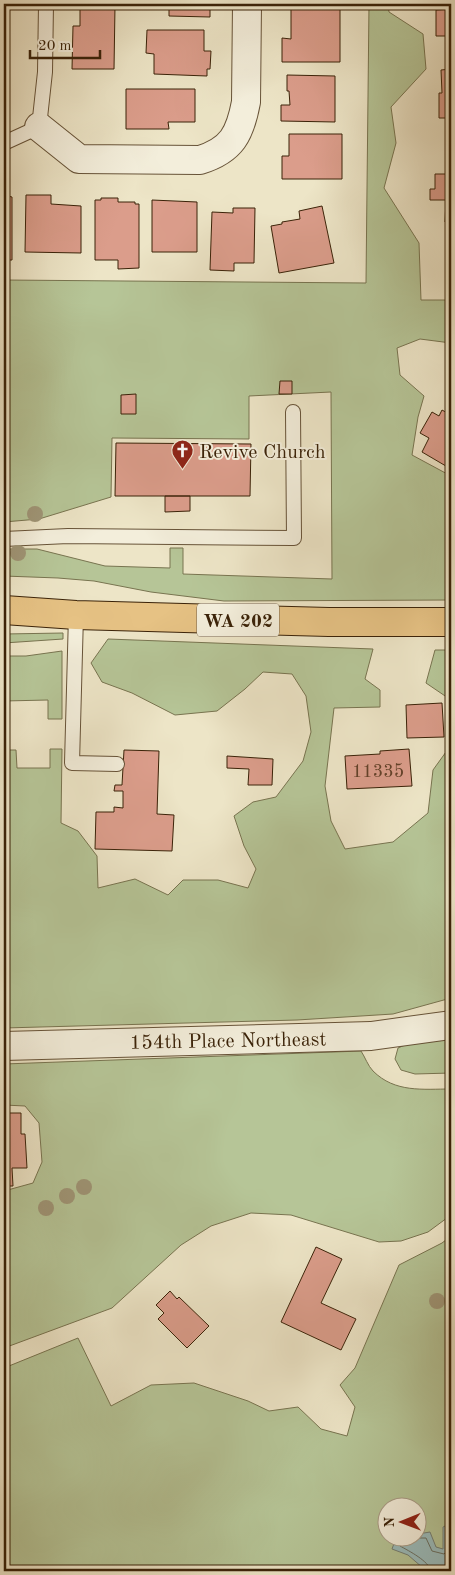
<svg xmlns="http://www.w3.org/2000/svg" width="455" height="1575" viewBox="0 0 455 1575" font-family="'Old Standard TT',serif">
<style>
.green{fill:#b6c597;stroke:#787450;fill-rule:evenodd}
.water{fill:#9bbdbd;stroke:#747f75}
.lines{fill:none;stroke-linecap:round;stroke-linejoin:round}
.shore{stroke:#6a7062;stroke-width:1}
.building{fill:#db9d8b;stroke:#3a2208}
.service-casing{stroke:#675338;stroke-width:16}
.minor-casing{stroke:#675338;stroke-width:30}
.primary-casing{stroke:#3a2208;stroke-width:30}
.service{stroke:#f3eedb;stroke-width:14}
.minor{stroke:#f3eedb;stroke-width:28}
.primary{stroke:#e6c284;stroke-width:28}
.tree{fill:#9f9576}
.labels{text-anchor:middle;stroke-width:4;stroke-linejoin:round;paint-order:stroke}
.number-label{font-size:18px;fill:#624129}
.shield{fill:#f3eedb;stroke:#725f47;stroke-width:1}
.shield-label{font-size:19px;font-weight:bold;fill:#3a2208}
.poi-label{font-size:20px;fill:#3a2208;stroke:#f3eedb;text-anchor:start}
.street-label{font-size:20px;fill:#3a2208;stroke:#f3eedb}
</style>
<rect width="100%" height="100%" fill="#ede5c7"/>
<filter id="stains"><feTurbulence type="fractalNoise" baseFrequency=".004" numOctaves="4"/><feColorMatrix values="0 0 0 0 .2 0 0 0 0 .09 0 0 0 0 .02 0 0 0 .5 -.17"/></filter>
<radialGradient id="worn" r=".72"><stop offset=".6" stop-color="#630" stop-opacity="0"/><stop offset="1" stop-color="#630" stop-opacity=".3"/></radialGradient>
<path class="green" d="M 369,4 L 388,4 L 389,12 L 423,34 L 426,69 L 391,107 L 396,143 L 384,188 L 419,243 L 421,300 L 451,300 L 451,343 L 420,339 L 397,348 L 400,375 L 424,396 L 418,417 L 412,455 L 451,476 L 451,600 L 224,601 L 151,592 L 94,581 L 58,578 L 4,576 L 4,549 L 37,549 L 105,566 L 170,568 L 170,548 L 183,548 L 183,574 L 332,579 L 331,392 L 249,396 L 249,439 L 112,438 L 111,497 L 39,519 L 4,522 L 4,280 L 366,283 Z
M 63,633 L 63,639 L 4,643 L 4,634 Z
M 108,639 L 373,649 L 365,679 L 380,690 L 380,707 L 334,708 L 325,786 L 331,821 L 345,849 L 393,842 L 428,813 L 433,770 L 451,745 L 451,998 L 393,1014 L 297,1020 L 4,1028 L 4,750 L 16,750 L 17,768 L 50,768 L 50,749 L 62,749 L 61,823 L 78,831 L 97,856 L 98,888 L 135,879 L 168,895 L 183,880 L 218,880 L 248,888 L 256,869 L 244,846 L 234,816 L 253,802 L 276,797 L 303,761 L 311,732 L 306,696 L 292,674 L 263,672 L 245,689 L 217,711 L 175,715 L 132,693 L 102,682 L 91,663 Z
M 435,650 L 451,650 L 451,700 L 426,683 Z
M 62,651 L 62,719 L 48,719 L 48,700 L 4,701 L 4,656 L 26,656 Z
M 451,1038 L 451,1073 L 415,1074 L 401,1070 L 395,1059 L 398,1048 L 405,1045 Z
M 361,1051 C 365,1057 368,1066 373,1071 C 395,1093 423,1089 451,1089 L 451,1215 L 428,1232 L 401,1241 L 379,1242 L 291,1215 L 251,1213 L 211,1226 L 181,1245 L 112,1308 L 4,1348 L 4,1191 L 33,1183 L 42,1162 L 39,1123 L 25,1106 L 4,1105 L 4,1064 Z
M 451,1236 L 451,1571 L 4,1571 L 4,1368 L 78,1338 L 111,1406 L 151,1385 L 194,1383 L 248,1401 L 269,1411 L 298,1407 L 321,1429 L 347,1436 L 355,1407 L 340,1385 L 355,1368 L 399,1265 L 442,1243 ZM 388,1508 L 418,1508 L 418,1538 L 388,1538 Z"/>
<path class="water" d="M 451,1523 L 451,1571 L 435,1571 L 423,1568 L 408,1555 L 392,1549 L 396,1538 L 418,1538 L 418,1534 L 430,1532 L 436,1547 L 443,1549 L 443,1527 Z"/>
<g class="lines">
<path class="shore" d="M 400,1538 L 400,1546 C 409,1551 429,1561 431,1571
M 415,1538 L 426,1538 L 432,1551 L 444,1554 L 448,1550 L 448,1531 L 451,1529"/>
</g>
<path class="building" d="M 169,4 L 210,4 L 210,17 L 169,16 Z
M 450,4 L 451,4 L 451,36 L 436,36 L 436,10 L 451,9 Z
M 80,5 L 115,6 L 114,69 L 72,69 L 73,26 L 80,26 Z
M 291,7 L 340,7 L 340,62 L 282,62 L 282,38 L 291,39 Z
M 147,30 L 204,30 L 204,51 L 211,51 L 210,69 L 207,69 L 207,76 L 154,74 L 154,54 L 146,53 Z
M 451,69 L 451,118 L 439,118 L 439,93 L 442,93 L 441,70 Z
M 287,75 L 335,76 L 335,122 L 281,121 L 281,105 L 290,105 L 289,91 L 287,91 Z
M 126,89 L 195,89 L 195,122 L 168,122 L 169,129 L 126,129 Z
M 289,134 L 342,134 L 342,179 L 282,179 L 282,156 L 289,156 Z
M 435,174 L 451,174 L 451,222 L 445,222 L 446,200 L 430,200 L 430,189 L 435,189 Z
M 4,195 L 12,197 L 12,260 L 4,260 Z
M 26,195 L 51,195 L 51,204 L 81,206 L 81,253 L 25,252 Z
M 101,198 L 118,198 L 118,202 L 135,202 L 135,204 L 139,204 L 139,268 L 118,269 L 118,260 L 95,260 L 95,200 L 101,200 Z
M 152,200 L 197,202 L 197,252 L 152,252 Z
M 322,206 L 334,263 L 279,273 L 271,226 L 282,224 L 282,222 L 300,219 L 299,211 Z
M 233,208 L 255,208 L 254,263 L 234,263 L 234,271 L 210,270 L 212,212 L 233,213 Z
M 280,381 L 292,381 L 292,394 L 279,394 Z
M 136,394 L 136,414 L 121,414 L 121,395 Z
M 442,410 L 451,415 L 451,469 L 422,452 L 429,438 L 420,433 L 432,412 L 439,416 Z
M 116,443 L 251,444 L 250,496 L 115,496 Z
M 165,496 L 190,496 L 190,511 L 165,512 Z
M 442,703 L 444,737 L 407,738 L 406,705 Z
M 409,749 L 412,786 L 347,789 L 345,756 L 380,754 L 380,751 Z
M 124,750 L 159,751 L 157,814 L 174,815 L 172,851 L 95,849 L 96,812 L 114,812 L 114,807 L 123,808 L 123,791 L 114,791 L 115,785 L 122,785 Z
M 227,756 L 273,759 L 272,785 L 248,785 L 249,769 L 227,768 Z
M 4,1113 L 21,1113 L 21,1134 L 25,1134 L 27,1168 L 12,1168 L 13,1186 L 4,1186 Z
M 316,1247 L 342,1259 L 321,1303 L 356,1319 L 341,1350 L 281,1322 Z
M 170,1291 L 177,1299 L 179,1297 L 209,1326 L 187,1348 L 158,1319 L 164,1313 L 156,1305 Z"/>
<g class="lines">
<defs>
<path id="service" d="M 4,143 L 39,127 L 45,72 L 46,4
M 4,539 L 68,536 L 294,538 L 293,412
M 76,615 L 72,763 L 117,764"/>
<path id="minor" d="M 39,127 L 79,159 L 200,160 C 232,150 240,134 246,102 L 247,4
M 4,1046 L 371,1036 L 451,1025"/>
<path id="primary" d="M 4,610 L 76,615 L 329,622 L 451,622"/>
</defs>
<use href="#service" class="service-casing"/>
<use href="#minor" class="minor-casing"/>
<use href="#primary" class="primary-casing"/>
<use href="#service" class="service"/>
<use href="#minor" class="minor"/>
<use href="#primary" class="primary"/>
</g>
<g class="tree">
<circle cx="35" cy="514" r="8"/>
<circle cx="18" cy="553" r="8"/>
<circle cx="84" cy="1187" r="8"/>
<circle cx="67" cy="1196" r="8"/>
<circle cx="46" cy="1208" r="8"/>
<circle cx="437" cy="1301" r="8"/>
</g>
<defs>
<symbol id="church-pin" viewBox="-11 -11 22 30"><path d="M0 17L-7.5 6A9.5 9.5 0 1 1 7.5 6Z" fill="#8f2418" stroke="#f3eedb"/><path d="M-1.2-6h2.4v3.5h3.3v2.4h-3.3V6h-2.4V-.1h-3.3v-2.4h3.3Z" fill="#fff"/></symbol>
</defs>
<g fill-rule="evenodd">
<use href="#church-pin" x="170" y="438" width="25" height="34"/>
</g>
<g class="labels">
<g class="number-label">
<text x="378" y="777">11335</text>
</g>
<rect class="shield" x="197" y="603.5" width="82" height="33" rx="4"/>
<g class="shield-label">
<text x="238" y="627">WA 202</text>
</g>
<g class="poi-label">
<text x="199" y="458">Revive Church</text>
</g>
<g class="street-label">
<text transform="translate(228 1040) rotate(-1)" y="7">154th Place Northeast</text>
</g>
</g>
<rect width="455" height="1575" fill="none" stroke="#ede5c7" stroke-width="20"/>
<rect x="5" y="5" width="445" height="1565" fill="none" stroke="#3a2208" stroke-width="2.5"/>
<rect x="10" y="10" width="435" height="1555" fill="none" stroke="#3a2208"/>
<g transform="translate(402 1522) rotate(269)"><circle r="24" fill="#f3eedb" stroke="#a99c87"/>
<path d="M0-4L9 19L0 12L-9 19Z" fill="#8f2418"/>
<text y="-8" font-size="14" font-weight="bold" text-anchor="middle" fill="#3a2208">N</text>
</g>
<path d="M30 50v8h70v-8" fill="none" stroke="#3a2208" stroke-width="2.5"/>
<text x="38" y="50" font-size="15" fill="#3a2208" stroke="#f3eedb" stroke-width="4" paint-order="stroke">20 m</text>
<rect width="100%" height="100%" filter="url(#stains)"/>
<rect width="100%" height="100%" fill="url(#worn)"/>
</svg>
